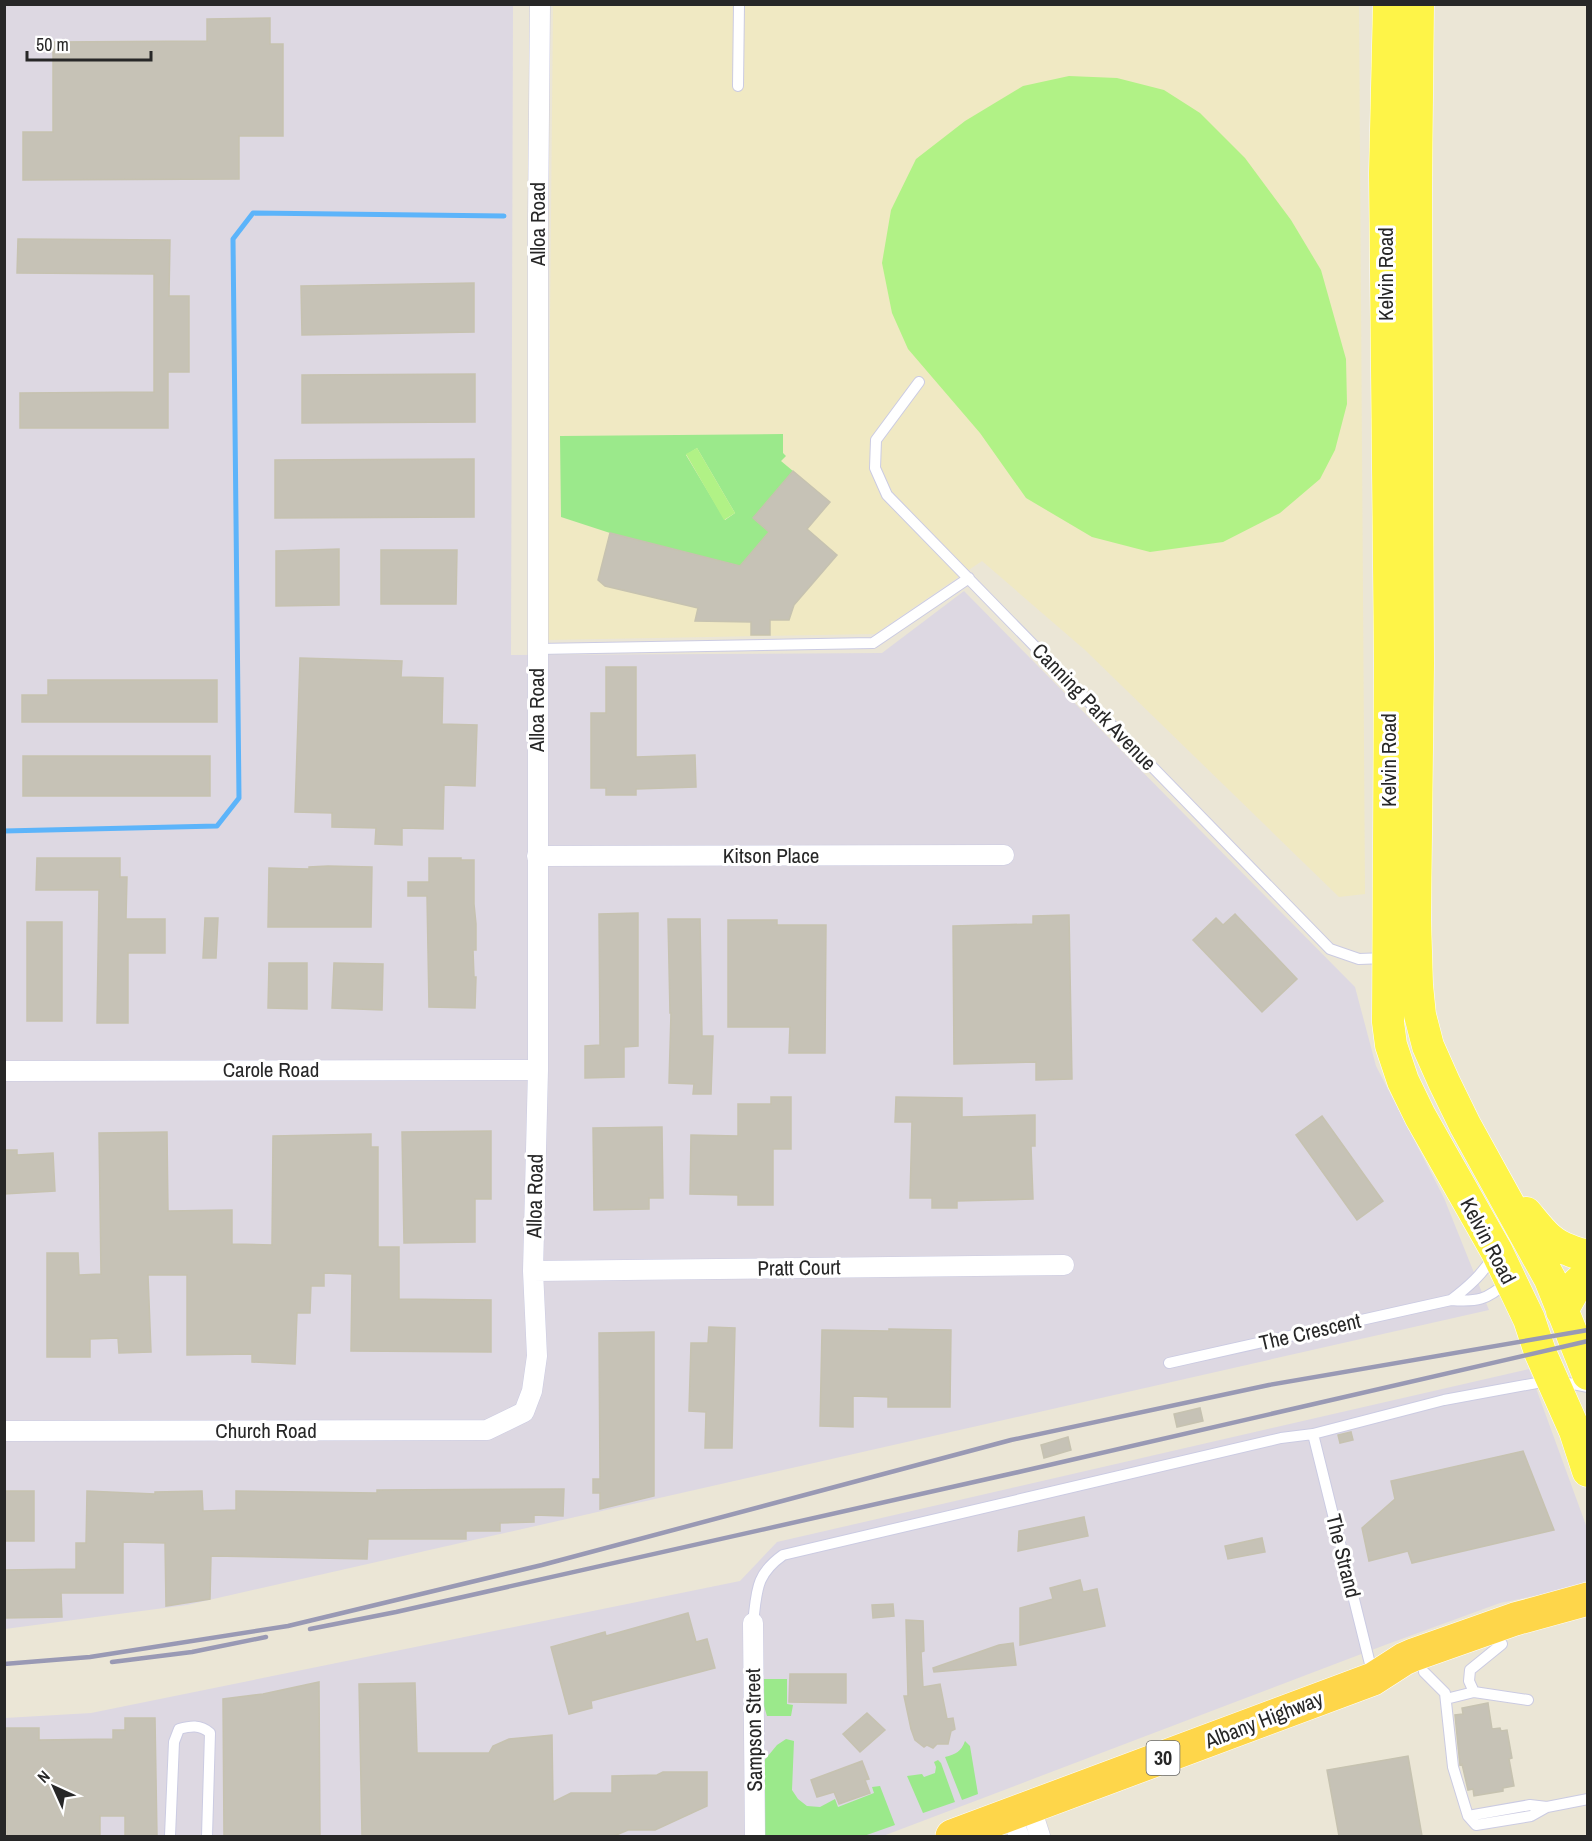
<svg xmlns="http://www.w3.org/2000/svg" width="1592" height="1841" viewBox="0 0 1592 1841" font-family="'Archivo Narrow',sans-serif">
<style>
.industrial{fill:#ddd8e2}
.education{fill:#f0e9c3}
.green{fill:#9be98b;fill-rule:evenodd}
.pitch{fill:#b1f286}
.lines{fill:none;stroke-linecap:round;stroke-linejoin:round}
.stream{stroke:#5cb4fa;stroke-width:5}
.building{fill:#c6c2b6;stroke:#c6c2b0;stroke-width:1.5}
.service-casing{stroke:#cbcbe2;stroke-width:12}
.minor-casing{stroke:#cbcbe2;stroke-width:21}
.primary-casing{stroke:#fff;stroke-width:33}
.trunk-casing{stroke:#fff;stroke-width:34}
.service{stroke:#fff;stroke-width:10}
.minor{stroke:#fff;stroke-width:20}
.primary{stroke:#fef448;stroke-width:32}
.trunk{stroke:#fed64a;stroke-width:33}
.rail{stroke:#9999b4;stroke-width:4.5}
.labels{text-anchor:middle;stroke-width:6;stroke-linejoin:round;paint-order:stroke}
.shield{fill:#fff;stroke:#686868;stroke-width:1.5}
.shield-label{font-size:20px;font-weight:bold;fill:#272727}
.street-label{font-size:21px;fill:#272727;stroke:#fff}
</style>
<rect width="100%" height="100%" fill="#ebe6d6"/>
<path class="industrial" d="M 4,5 L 513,5 L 511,655 L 882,653 L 964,591 L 1355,987 L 1376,1066 L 1444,1198 L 1489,1310 L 187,1605 L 5,1629 Z
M 1529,1369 L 1587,1528 L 1587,1580 L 1573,1588 L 1500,1603 L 1385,1645 L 883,1836 L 5,1836 L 5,1718 L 91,1713 L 740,1581 L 777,1542 Z"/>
<path class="education" d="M 553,5 L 1359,5 L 1365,894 L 1339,897 L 1085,650 L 982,561 L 875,634 L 547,640 Z"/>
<path class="green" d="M 783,434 L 783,453 L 786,456 L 781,461 L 793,471 L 769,532 L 740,566 L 610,533 L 561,517 L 560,436 ZM 697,448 L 735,513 L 725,520 L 686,455 Z
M 764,1679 L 787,1679 L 787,1704 L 793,1705 L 791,1716 L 767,1716 L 764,1706 Z
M 786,1739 L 794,1741 L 792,1790 L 798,1799 L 807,1806 L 820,1807 L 835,1799 L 838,1807 L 874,1793 L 872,1787 L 880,1786 L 895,1825 L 864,1836 L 763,1836 L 763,1762 L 777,1745 Z
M 965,1741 L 970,1746 L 978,1794 L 962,1800 L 945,1757 C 956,1754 961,1752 965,1741 Z
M 938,1760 L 941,1763 L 955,1802 L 923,1813 L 907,1776 L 922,1774 L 924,1777 L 935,1773 L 936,1767 L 934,1762 Z"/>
<path class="pitch" d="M 1069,76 L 1117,78 L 1164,90 L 1200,113 L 1245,158 L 1291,220 L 1321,270 L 1346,359 L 1347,404 L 1335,450 L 1320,479 L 1280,513 L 1223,542 L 1150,552 L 1092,537 L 1026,498 L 980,433 L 908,349 L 892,313 L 882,263 L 891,210 L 916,159 L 965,121 L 1023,86 Z
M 697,448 L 735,513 L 724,520 L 686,454 Z"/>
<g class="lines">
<path class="stream" d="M 4,831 L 217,826 L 239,798 L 233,239 L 253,213 L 504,216"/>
</g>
<path class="building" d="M 270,18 L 270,44 L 283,44 L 283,136 L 239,136 L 239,179 L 23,180 L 23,132 L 53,132 L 53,42 L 207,41 L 207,19 Z
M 18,239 L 170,240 L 169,296 L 189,296 L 189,372 L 168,372 L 168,428 L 20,428 L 20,393 L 154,392 L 154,274 L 17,273 Z
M 474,283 L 474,332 L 302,335 L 301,286 Z
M 475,374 L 475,422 L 302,423 L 302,375 Z
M 474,459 L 474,517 L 275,518 L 275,460 Z
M 793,471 L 830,502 L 807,529 L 837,555 L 794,605 L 789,620 L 770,620 L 770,635 L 751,635 L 751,622 L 695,621 L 698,608 L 605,586 L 598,580 L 610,533 L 740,566 L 769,532 L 753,518 Z
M 339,549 L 339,605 L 276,606 L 276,551 Z
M 381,550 L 457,550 L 456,604 L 381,604 Z
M 300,658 L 402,661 L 401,677 L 443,678 L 442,724 L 477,725 L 475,786 L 444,785 L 443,829 L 402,828 L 402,845 L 375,844 L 376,828 L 332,827 L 332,813 L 295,812 Z
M 606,667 L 636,667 L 636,757 L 695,755 L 696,787 L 636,789 L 636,795 L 606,795 L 606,788 L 591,788 L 591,713 L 606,713 Z
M 48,680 L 217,680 L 217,722 L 22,722 L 22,695 L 48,695 Z
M 23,756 L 210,756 L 210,796 L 23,796 Z
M 37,858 L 120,858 L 120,877 L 127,877 L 126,919 L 165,919 L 165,953 L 128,953 L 128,1023 L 97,1023 L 99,890 L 36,890 Z
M 429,858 L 461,858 L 461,860 L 474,860 L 474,904 L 476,924 L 476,950 L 473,950 L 474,977 L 476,977 L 475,1008 L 429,1007 L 427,896 L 408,896 L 408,882 L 429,882 Z
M 328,866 L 372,867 L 371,927 L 268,927 L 269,868 L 309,869 L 309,867 Z
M 638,913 L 638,1046 L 624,1047 L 624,1077 L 585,1078 L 585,1046 L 600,1045 L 599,914 Z
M 1235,914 L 1297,979 L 1262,1012 L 1193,940 L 1216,918 L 1223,925 Z
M 1069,915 L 1072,1079 L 1036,1080 L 1036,1062 L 954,1064 L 953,926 L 1033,924 L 1033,916 Z
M 205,918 L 218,918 L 216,958 L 203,958 Z
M 668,919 L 700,919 L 702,1036 L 713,1036 L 711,1094 L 693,1094 L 694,1084 L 669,1083 L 671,1013 L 670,1013 Z
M 728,920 L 777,920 L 777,925 L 826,925 L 825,1053 L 789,1053 L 790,1027 L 728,1027 Z
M 27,922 L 62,922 L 62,1021 L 27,1021 Z
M 269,963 L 307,963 L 307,1009 L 268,1008 Z
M 334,963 L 383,964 L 382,1010 L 332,1008 Z
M 771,1097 L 791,1097 L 791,1149 L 773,1149 L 773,1205 L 738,1205 L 738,1195 L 690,1194 L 691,1135 L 738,1136 L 738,1104 L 771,1104 Z
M 896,1097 L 962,1098 L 962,1117 L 1035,1115 L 1035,1146 L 1031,1146 L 1033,1199 L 957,1201 L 957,1208 L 932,1208 L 932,1198 L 910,1198 L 912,1122 L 895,1122 Z
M 1322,1116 L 1383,1201 L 1357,1220 L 1296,1135 Z
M 662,1127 L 663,1198 L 649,1198 L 649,1209 L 594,1210 L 593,1128 Z
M 491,1131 L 491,1199 L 475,1199 L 475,1242 L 404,1243 L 402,1132 Z
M 167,1132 L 168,1211 L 232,1210 L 232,1244 L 272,1245 L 273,1136 L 371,1134 L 371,1147 L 378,1147 L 378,1247 L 399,1247 L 399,1299 L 491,1300 L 491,1352 L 351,1351 L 352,1274 L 324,1273 L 324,1286 L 311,1286 L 310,1313 L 297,1313 L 295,1364 L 252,1362 L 252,1354 L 187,1355 L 187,1275 L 148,1275 L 151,1352 L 119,1353 L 118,1338 L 90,1339 L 90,1357 L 47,1357 L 47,1253 L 78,1253 L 79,1275 L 101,1274 L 99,1133 Z
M 4,1150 L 17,1150 L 17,1155 L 53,1153 L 55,1191 L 4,1194 Z
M 709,1327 L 735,1328 L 732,1448 L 705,1448 L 706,1412 L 689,1411 L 691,1343 L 708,1343 Z
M 889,1329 L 951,1330 L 950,1407 L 888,1407 L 888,1397 L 853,1396 L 853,1427 L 820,1426 L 822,1330 L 889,1331 Z
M 654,1332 L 654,1496 L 600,1509 L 600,1493 L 593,1493 L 593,1479 L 600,1479 L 599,1333 Z
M 1200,1408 L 1203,1421 L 1177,1427 L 1174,1414 Z
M 1351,1432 L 1353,1440 L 1340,1443 L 1338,1435 Z
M 1068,1437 L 1071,1450 L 1044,1458 L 1041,1445 Z
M 1523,1451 L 1554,1530 L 1412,1563 L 1408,1551 L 1369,1561 L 1362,1528 L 1395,1499 L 1391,1481 Z
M 564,1489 L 563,1516 L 534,1515 L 534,1522 L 500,1523 L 500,1531 L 466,1531 L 466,1539 L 368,1539 L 367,1559 L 211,1556 L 210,1599 L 166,1606 L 165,1543 L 123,1542 L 123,1593 L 61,1593 L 62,1617 L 4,1618 L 4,1570 L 76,1569 L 76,1543 L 86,1543 L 87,1491 L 155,1494 L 155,1492 L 202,1491 L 203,1511 L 236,1510 L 236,1491 L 377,1493 L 377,1490 Z
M 4,1491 L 34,1491 L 34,1541 L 4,1541 Z
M 1084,1517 L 1088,1536 L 1018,1551 L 1019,1531 Z
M 1262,1538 L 1265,1552 L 1228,1559 L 1225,1546 Z
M 1080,1580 L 1083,1592 L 1097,1589 L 1105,1626 L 1020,1645 L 1020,1608 L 1053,1599 L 1050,1588 Z
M 893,1604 L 894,1616 L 873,1618 L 872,1605 Z
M 688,1613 L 696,1642 L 707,1639 L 715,1668 L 591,1701 L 592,1708 L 569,1714 L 551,1647 L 605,1632 L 606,1636 Z
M 906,1620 L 923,1621 L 924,1651 L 921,1652 L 923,1687 L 940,1684 L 947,1719 L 953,1718 L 955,1729 L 951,1731 L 948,1744 L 937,1744 L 933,1748 L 927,1745 L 924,1747 L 915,1740 L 911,1729 L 904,1696 L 908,1696 Z
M 1013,1643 L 1016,1665 L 934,1672 L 933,1668 L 999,1645 Z
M 790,1674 L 846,1674 L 846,1703 L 789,1702 Z
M 319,1682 L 320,1836 L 224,1836 L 223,1699 L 263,1694 Z
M 415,1683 L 417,1753 L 489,1753 L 493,1746 L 509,1739 L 552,1735 L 553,1802 L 571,1793 L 612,1793 L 612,1776 L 657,1775 L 663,1772 L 707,1772 L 707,1806 L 655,1830 L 628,1830 L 614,1836 L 362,1836 L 359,1684 Z
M 1488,1703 L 1492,1729 L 1500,1728 L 1501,1731 L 1507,1730 L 1512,1758 L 1509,1759 L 1514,1786 L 1503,1788 L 1503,1791 L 1474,1796 L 1473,1789 L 1468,1790 L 1462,1764 L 1460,1765 L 1455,1715 L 1463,1714 L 1462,1708 Z
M 867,1713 L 885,1730 L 860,1752 L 843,1734 Z
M 125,1718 L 155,1718 L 157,1836 L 125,1836 L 125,1816 L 100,1816 L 100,1836 L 7,1836 L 6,1728 L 39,1728 L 39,1740 L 113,1739 L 113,1730 L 125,1730 Z
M 1408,1756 L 1422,1836 L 1339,1836 L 1327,1770 Z
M 862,1761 L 869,1779 L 865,1780 L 870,1793 L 839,1804 L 834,1792 L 817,1797 L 811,1780 Z"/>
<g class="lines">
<defs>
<path id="service" d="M 738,86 L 739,4
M 919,382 L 876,440 L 875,468 L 887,495 L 1330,949 L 1359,959 L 1386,958
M 538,649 L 873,643 L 969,578
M 1451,1300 C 1468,1287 1483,1274 1494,1255
M 1169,1363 L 1451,1300 C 1477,1302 1487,1300 1507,1282
M 1313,1434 L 1373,1676
M 753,1623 C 757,1591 755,1575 783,1555 L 1281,1438 L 1313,1434 L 1444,1400 L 1553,1380 L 1588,1387
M 1502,1644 L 1470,1670 L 1469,1681 L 1474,1692 L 1528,1700
M 1424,1672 L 1445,1693 L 1453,1767 L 1468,1816 L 1476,1825 L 1531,1816 L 1547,1807
M 1446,1699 L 1474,1692
M 1468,1816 L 1530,1805 L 1547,1807 L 1588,1799
M 170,1836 L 174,1742 L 179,1729 C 190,1726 200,1724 210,1733 L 207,1836"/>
<path id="minor" d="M 537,856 L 1004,855
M 4,1071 L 538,1070
M 533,1271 L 1064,1265
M 4,1431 L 487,1430 L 524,1412 L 532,1391 L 537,1356 L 533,1271 L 538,1070 L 538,220 L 540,4
M 753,1623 L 755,1836
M 1031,1808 L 1040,1836
M 1011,1815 L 1019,1836"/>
<path id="primary" d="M 1389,4 L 1385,173 L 1390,663 L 1388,1022 L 1391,1045 L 1403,1081 L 1420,1116 L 1497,1252 L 1529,1319 L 1540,1352 L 1575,1431 L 1588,1471
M 1418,4 L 1416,187 L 1418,664 L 1415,919 L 1417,985 L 1420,1015 L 1428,1046 L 1444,1082 L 1465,1125 L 1550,1279 L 1588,1374
M 1526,1213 C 1539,1228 1549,1244 1569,1250 C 1575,1253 1581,1254 1588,1256
M 1562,1311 L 1577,1284 L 1588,1274"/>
<path id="trunk" d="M 952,1836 L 1373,1679 L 1404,1659 L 1413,1655 L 1515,1619 L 1588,1599"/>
</defs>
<use href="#service" class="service-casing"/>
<use href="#minor" class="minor-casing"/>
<use href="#primary" class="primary-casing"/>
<use href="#trunk" class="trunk-casing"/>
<use href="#service" class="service"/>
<use href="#minor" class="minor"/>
<use href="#primary" class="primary"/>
<use href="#trunk" class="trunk"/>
<path class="rail" d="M 310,1629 L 396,1612 L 1023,1471 L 1588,1341
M 112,1662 L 192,1652 L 266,1637
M 4,1664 L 90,1657 L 288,1626 L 542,1565 L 1011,1440 L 1269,1385 L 1588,1330"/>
</g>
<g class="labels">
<rect class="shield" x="1146.5" y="1741" width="33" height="34" rx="4.5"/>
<g class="shield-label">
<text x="1163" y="1765">30</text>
</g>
<g class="street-label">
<text transform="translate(538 224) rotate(-90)" y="7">Alloa Road</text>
<text transform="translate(1386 274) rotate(-90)" y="7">Kelvin Road</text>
<text transform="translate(1094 707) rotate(46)" y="7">Canning Park Avenue</text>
<text transform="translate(537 710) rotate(-90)" y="7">Alloa Road</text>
<text transform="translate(1389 760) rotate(-90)" y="7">Kelvin Road</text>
<text x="771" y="863">Kitson Place</text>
<text x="271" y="1077">Carole Road</text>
<text transform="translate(535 1196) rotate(-89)" y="7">Alloa Road</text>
<text transform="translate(1488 1241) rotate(62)" y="7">Kelvin Road</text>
<text transform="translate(799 1268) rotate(-1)" y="7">Pratt Court</text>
<text transform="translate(1310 1332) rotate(-13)" y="7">The Crescent</text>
<text x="266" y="1438">Church Road</text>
<text transform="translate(1343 1556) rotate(76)" y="7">The Strand</text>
<text transform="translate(1264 1720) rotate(-21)" y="7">Albany Highway</text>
<text transform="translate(754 1730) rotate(-91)" y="7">Sampson Street</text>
</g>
</g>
<rect width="1592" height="1841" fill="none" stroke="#272727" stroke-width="12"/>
<g transform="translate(54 1787) rotate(315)" stroke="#ffffff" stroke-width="4.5" paint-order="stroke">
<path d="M0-4.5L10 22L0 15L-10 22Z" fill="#272727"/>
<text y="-9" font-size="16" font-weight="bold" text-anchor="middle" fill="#272727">N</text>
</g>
<path d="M27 51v9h124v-9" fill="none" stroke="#272727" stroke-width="3"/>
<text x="36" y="51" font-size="18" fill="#272727" stroke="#ffffff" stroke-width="4.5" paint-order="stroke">50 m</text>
</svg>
